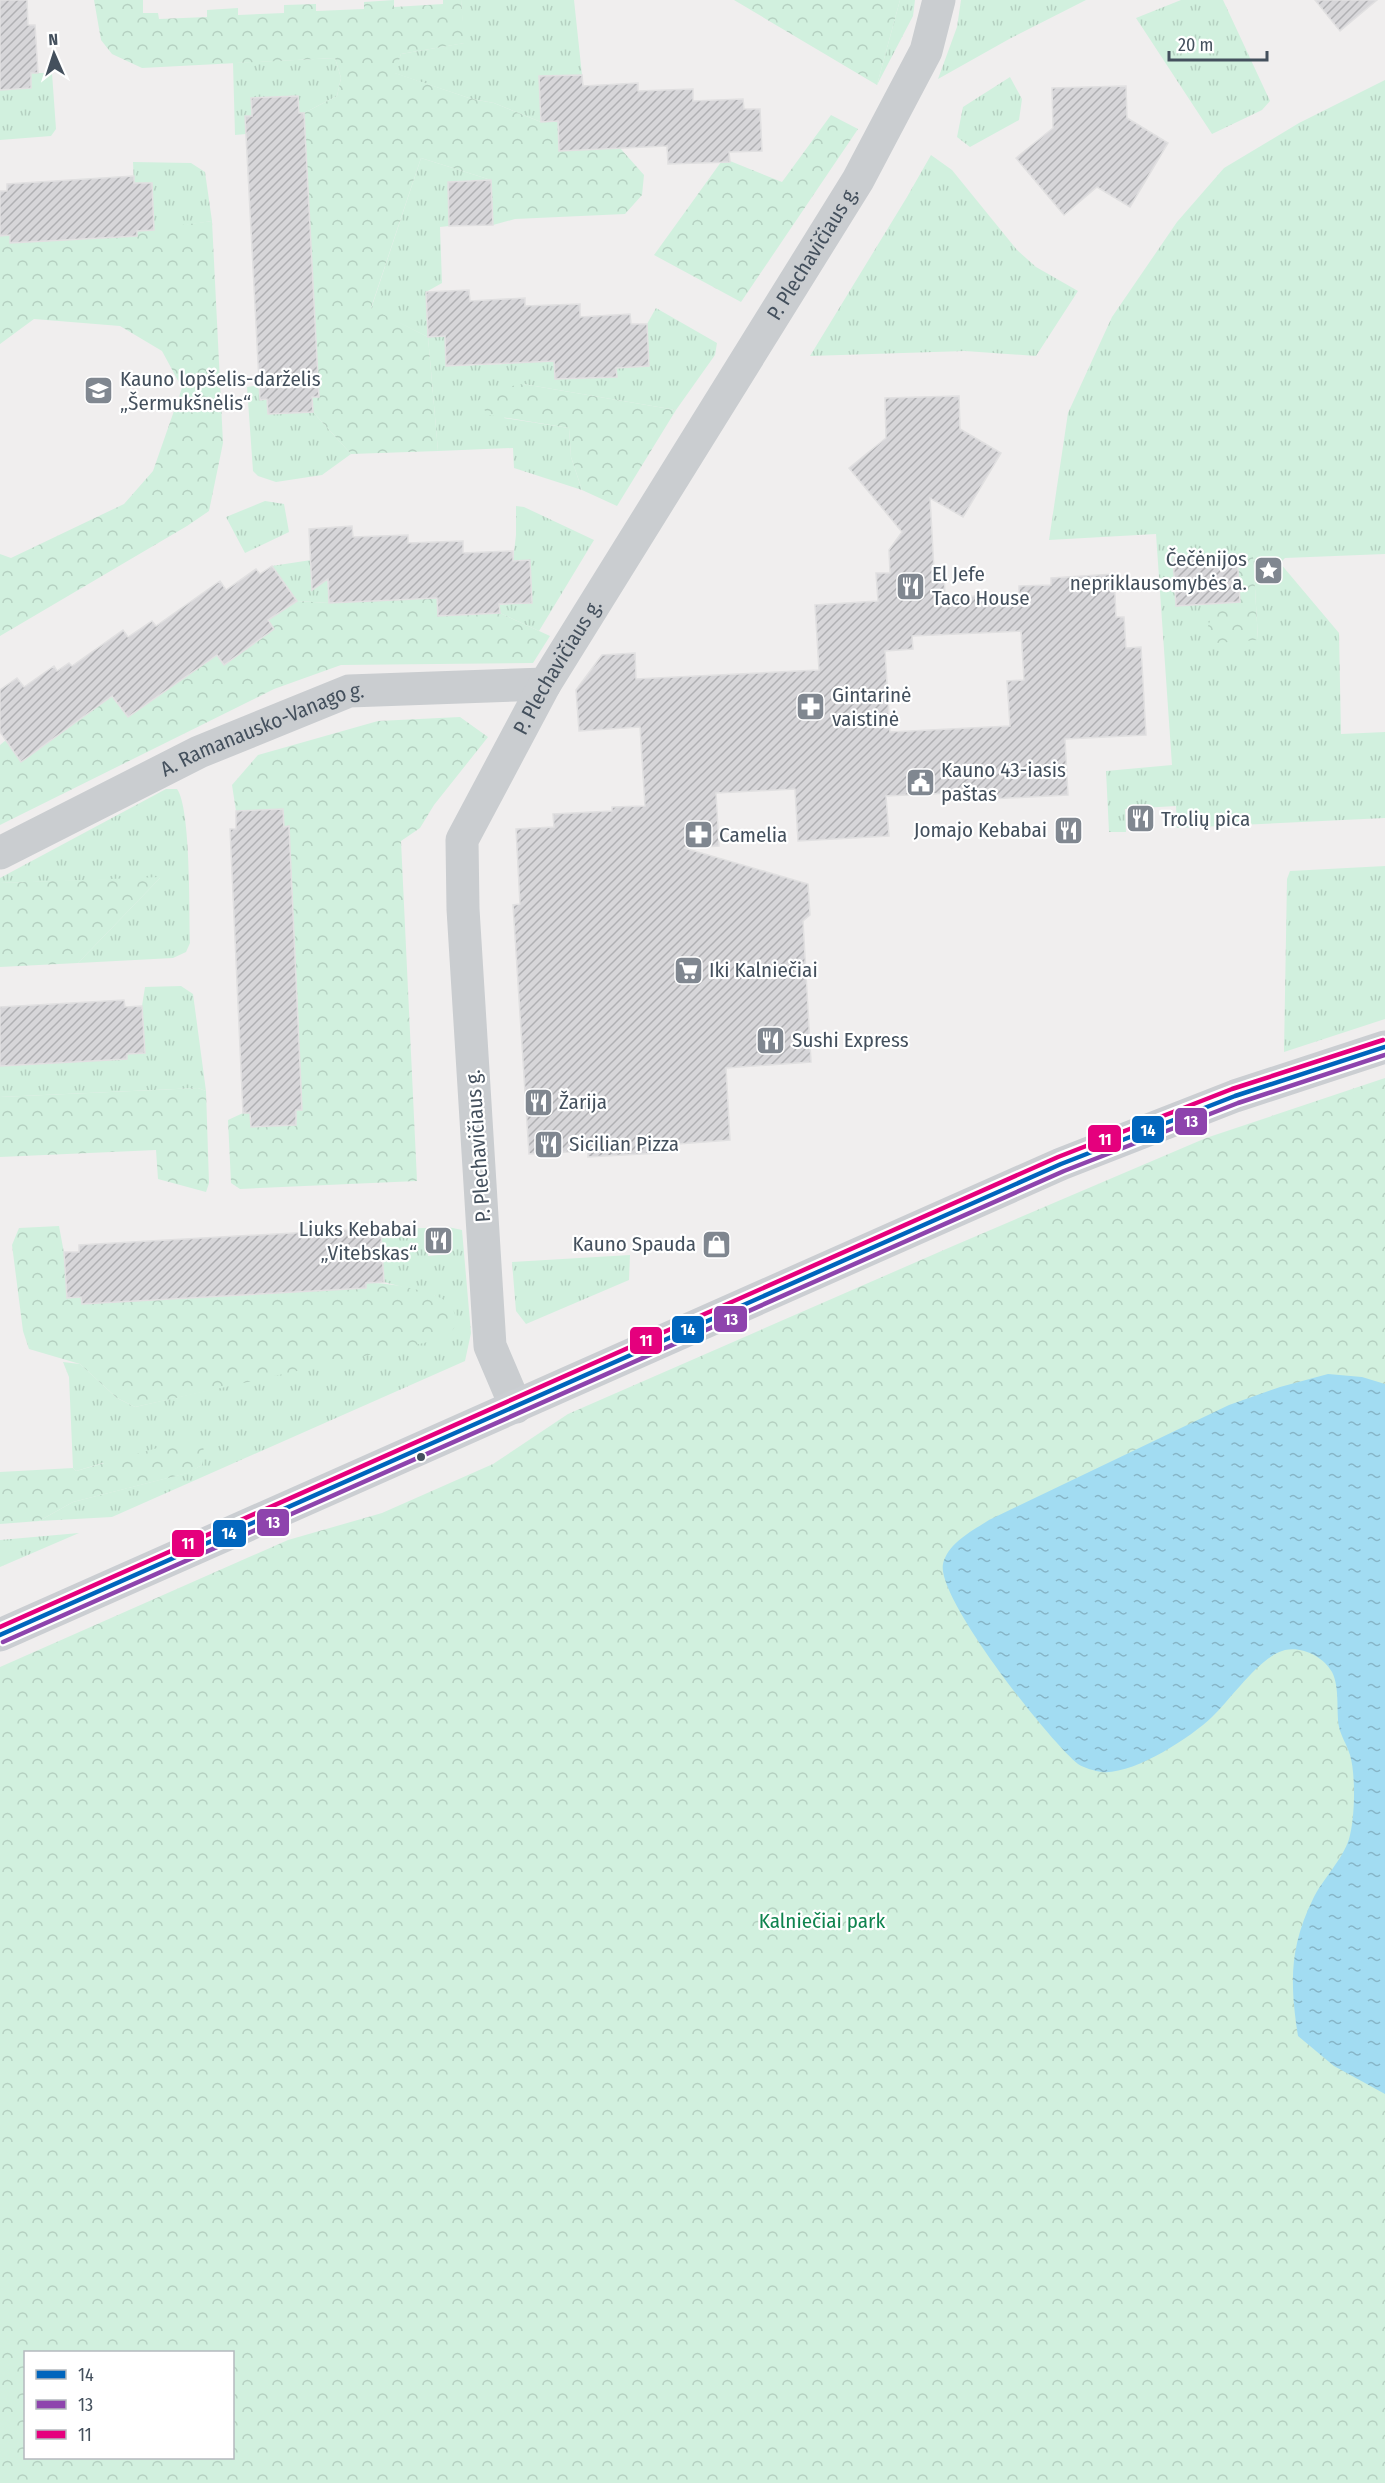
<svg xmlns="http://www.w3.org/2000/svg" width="1385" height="2483" viewBox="0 0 1385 2483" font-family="'Fira Sans Condensed',sans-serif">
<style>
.grass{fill:url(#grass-tufts);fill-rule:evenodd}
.forest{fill:url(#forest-crowns);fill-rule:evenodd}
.water{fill:url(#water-ripples)}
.building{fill:url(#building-hatch);stroke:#e1e0e1;stroke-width:1.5;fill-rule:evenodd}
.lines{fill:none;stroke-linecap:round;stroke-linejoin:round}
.minor{stroke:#cacdd0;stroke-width:33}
.secondary{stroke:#cbced2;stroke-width:33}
.bus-1-casing{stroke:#fff;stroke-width:9}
.bus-2-casing{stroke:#fff;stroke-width:9}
.bus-3-casing{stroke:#fff;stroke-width:9}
.bus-1{stroke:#0065bd;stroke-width:4.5}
.bus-2{stroke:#8e44ad;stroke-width:4.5}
.bus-3{stroke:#e5007d;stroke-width:4.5}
.bus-dot{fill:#44505d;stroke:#fff;stroke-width:2}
.labels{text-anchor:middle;stroke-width:4.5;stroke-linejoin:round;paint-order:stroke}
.street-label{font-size:21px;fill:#44505d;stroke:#fff}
.poi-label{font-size:21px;fill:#44505d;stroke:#fff;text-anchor:start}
.park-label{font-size:21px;fill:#0f844f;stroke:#fff}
.line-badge{stroke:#fff;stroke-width:2}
.badge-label{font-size:16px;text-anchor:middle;font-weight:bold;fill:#fff}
</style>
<defs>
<pattern id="grass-tufts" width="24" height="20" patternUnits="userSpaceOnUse" patternTransform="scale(1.5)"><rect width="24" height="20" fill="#d1f0de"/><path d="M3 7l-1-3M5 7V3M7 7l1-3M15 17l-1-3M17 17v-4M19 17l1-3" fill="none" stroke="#b5d0c1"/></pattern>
<pattern id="forest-crowns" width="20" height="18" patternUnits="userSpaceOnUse" patternTransform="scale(1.5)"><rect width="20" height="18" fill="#d1f0de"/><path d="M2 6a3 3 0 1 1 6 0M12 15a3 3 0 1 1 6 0" fill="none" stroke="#b5d0c1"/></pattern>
<pattern id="water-ripples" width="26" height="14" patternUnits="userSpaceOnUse" patternTransform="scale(1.5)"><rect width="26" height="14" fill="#a2dcf2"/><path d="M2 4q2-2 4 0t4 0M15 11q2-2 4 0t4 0" fill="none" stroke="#86b5c7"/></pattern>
<pattern id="building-hatch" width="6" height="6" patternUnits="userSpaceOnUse" patternTransform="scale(1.5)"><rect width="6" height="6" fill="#d7d6d9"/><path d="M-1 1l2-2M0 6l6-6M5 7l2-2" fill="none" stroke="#b0b0b3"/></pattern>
</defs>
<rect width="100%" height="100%" fill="#f0eeee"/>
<path class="grass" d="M 461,0 L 574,0 L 582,75 L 539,77 L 541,122 L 494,103 L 472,99 L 394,73 L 401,54 L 464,43 Z
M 900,0 L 915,0 L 913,16 L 877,85 Z
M 961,0 L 1086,0 L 1011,38 L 938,79 L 957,27 Z
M 1181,0 L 1223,0 L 1270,101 L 1262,110 L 1212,134 L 1136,18 Z
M 335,58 L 341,78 L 337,96 L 304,113 L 299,113 L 298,96 L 251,98 L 252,116 L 245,117 L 246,134 L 235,135 L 233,63 Z
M 31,73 L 52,73 L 56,129 L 51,136 L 0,140 L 0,90 L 31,88 Z
M 1010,77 L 1022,99 L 1019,120 L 970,147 L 957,137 L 963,107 Z
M 1385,80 L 1385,554 L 1285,558 L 1280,563 L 1339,633 L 1341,734 L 1385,732 L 1385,818 L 1177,828 L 1176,806 L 1125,809 L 1126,832 L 1109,832 L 1106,771 L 1172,765 L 1156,534 L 1049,540 L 1068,413 L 1112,317 L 1177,222 L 1224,168 L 1299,123 ZM 1253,554 L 1258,640 L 1240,602 Z
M 931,155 L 952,170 L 1017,250 L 1036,267 L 1078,291 L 1036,356 L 965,351 L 810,356 L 907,197 Z
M 421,158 L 491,180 L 448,182 L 449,226 L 440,227 L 442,283 L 426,292 L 428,337 L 445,336 L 446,366 L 507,364 L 554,352 L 555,379 L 616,377 L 616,368 L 649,366 L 647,324 L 656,308 L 717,343 L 715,355 L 676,410 L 523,384 L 504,418 L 569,428 L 571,457 L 582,490 L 514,468 L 513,448 L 438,451 L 428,337 L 371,309 Z
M 133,162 L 191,163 L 205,172 L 212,221 L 154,230 L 152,183 L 134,183 Z
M 259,385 L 260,399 L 267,399 L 268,414 L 313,412 L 351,454 L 322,475 L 276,482 L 258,476 L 253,471 L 247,387 Z
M 265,501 L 284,504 L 289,532 L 245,553 L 226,517 Z
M 516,506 L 524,507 L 594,540 L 539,631 L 500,613 L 499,605 L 532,602 L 530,561 L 513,561 L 516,535 Z
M 311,560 L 327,573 L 329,603 L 297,601 L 272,566 Z
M 166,789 L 177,789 C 191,808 189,914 190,943 L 186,952 L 173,958 L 78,963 L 160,878 L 0,883 L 0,878 Z
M 1385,866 L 1385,1019 L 1284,1052 L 1287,879 L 1290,871 Z
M 181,986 L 193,994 L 206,1091 L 198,1088 L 0,1097 L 0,1060 L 1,1066 L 127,1059 L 127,1054 L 145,1053 L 142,1006 L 145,987 Z
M 448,1227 L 462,1230 L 471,1333 L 465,1361 L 112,1517 L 39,1521 L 73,1502 L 187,1473 L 202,1465 L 103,1463 L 76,1471 L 73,1468 L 69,1377 L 63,1362 L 80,1364 L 117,1398 L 135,1407 L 257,1379 L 436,1296 L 384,1282 L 381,1229 L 426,1228 L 428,1256 L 449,1254 Z
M 630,1255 L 629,1280 L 526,1324 L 516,1311 L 512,1262 Z
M 79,1533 L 0,1567 L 0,1540 Z"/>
<path class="forest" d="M 94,0 L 143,0 L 143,13 L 158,13 L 159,19 L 207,17 L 207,10 L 238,8 L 238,15 L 284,13 L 284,5 L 316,4 L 316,11 L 364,9 L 364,2 L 394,0 L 394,7 L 443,4 L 443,0 L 461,0 L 465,43 L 401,54 L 395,73 L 472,99 L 494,103 L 541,122 L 558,121 L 559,151 L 620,148 L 644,175 L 642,195 L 625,214 L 515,219 L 493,225 L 491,180 L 421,158 L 371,308 L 428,337 L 438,451 L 351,454 L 313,412 L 312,397 L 319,396 L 304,113 L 337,96 L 341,78 L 335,58 L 142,68 L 112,54 L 101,40 Z
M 734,0 L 900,0 L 877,85 Z
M 831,115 L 858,129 L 741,302 L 654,255 L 721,162 L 730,161 L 782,182 Z
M 212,221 L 223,443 L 209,511 L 187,526 L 0,636 L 0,554 L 11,558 L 124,504 L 153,471 L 182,388 L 162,351 L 120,326 L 34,319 L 0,344 L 0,236 L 10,235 L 10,243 L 137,236 L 137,231 Z
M 523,384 L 676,410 L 617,506 L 582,490 L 571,457 L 569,428 L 489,415 L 477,402 L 490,390 Z
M 1253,554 L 1258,640 L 1201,644 L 1217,603 L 1240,602 L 1237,555 Z
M 437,589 L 438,616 L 500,613 L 550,636 L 533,663 L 341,665 L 274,689 L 0,825 L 0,745 L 6,740 L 22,761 L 112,696 L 128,717 L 177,683 L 209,644 L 224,665 L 274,629 L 268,620 L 297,601 L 329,603 L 390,600 Z
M 460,717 L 488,737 L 434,805 L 420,828 L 401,841 L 417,1181 L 240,1189 L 231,1183 L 228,1120 L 243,1113 L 250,1113 L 251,1127 L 296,1125 L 296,1110 L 302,1110 L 300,1062 L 293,1062 L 299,1031 L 289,827 L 284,827 L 283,809 L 236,811 L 232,785 L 258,755 L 378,721 Z
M 161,877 L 78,963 L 0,967 L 0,883 Z
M 1385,1078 L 1385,2483 L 0,2483 L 0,1667 L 288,1540 L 382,1513 L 493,1464 L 568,1414 L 953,1246 L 1206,1138 ZM 26,2352 L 232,2352 L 232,2458 L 26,2458 Z
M 198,1088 L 206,1091 L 209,1183 L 206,1192 L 158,1179 L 156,1150 L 0,1157 L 0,1097 Z
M 59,1226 L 64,1253 L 67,1297 L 81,1297 L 82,1304 L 366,1288 L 366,1283 C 385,1282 439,1290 451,1306 C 454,1310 456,1318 458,1323 L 446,1338 L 135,1407 L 117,1398 L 80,1364 L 29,1349 L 23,1331 L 12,1245 L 19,1228 Z
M 175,1443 L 204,1444 L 202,1465 L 188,1473 L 73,1502 L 39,1521 L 0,1524 L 0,1472 L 73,1468 L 76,1471 Z"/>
<path class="water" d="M 1328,1374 L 1362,1377 L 1385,1384 L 1385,2094 L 1334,2066 L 1298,2036 C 1290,1984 1289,1948 1313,1899 C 1322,1880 1343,1859 1349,1839 C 1355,1819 1356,1775 1350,1755 C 1347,1745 1341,1736 1339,1727 C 1336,1710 1340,1688 1332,1672 C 1324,1657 1302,1646 1285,1650 C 1260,1656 1231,1699 1212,1717 C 1190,1738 1133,1775 1102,1772 C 1095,1771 1084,1768 1078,1764 C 1049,1741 936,1598 943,1564 C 948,1543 972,1531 989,1520 L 1229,1405 L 1280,1387 Z"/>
<path class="building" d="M 0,0 L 27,0 L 28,25 L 35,25 L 38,73 L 31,73 L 31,88 L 0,90 Z
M 1315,0 L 1377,0 L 1340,31 Z
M 582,75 L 583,86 L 638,83 L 638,91 L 693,89 L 693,101 L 743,99 L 744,109 L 760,109 L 762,151 L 729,152 L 730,162 L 668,164 L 667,146 L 559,151 L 558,121 L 541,122 L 539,76 Z
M 1126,86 L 1127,118 L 1168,143 L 1130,207 L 1097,187 L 1064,215 L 1016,158 L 1053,128 L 1052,88 Z
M 298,96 L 299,113 L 304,113 L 319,397 L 312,397 L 313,412 L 268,414 L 267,399 L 260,400 L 245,116 L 252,116 L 251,98 Z
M 134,176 L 134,183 L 152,183 L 154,230 L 137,231 L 137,236 L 10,243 L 10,235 L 0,236 L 0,191 L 7,191 L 7,184 Z
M 491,180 L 493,225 L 449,226 L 448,182 Z
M 469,290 L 470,301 L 525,298 L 525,306 L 580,304 L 580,317 L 630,314 L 631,324 L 647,324 L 649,366 L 616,368 L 617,377 L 555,379 L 554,361 L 446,366 L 445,336 L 428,337 L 426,292 Z
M 959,396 L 960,429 L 1001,453 L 963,517 L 930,498 L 934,570 L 944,570 L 945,598 L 1019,593 L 1019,586 L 1051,585 L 1051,578 L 1114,574 L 1116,617 L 1124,617 L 1126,648 L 1141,647 L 1146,735 L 1065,739 L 1068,795 L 950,801 L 950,793 L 886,796 L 889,836 L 798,841 L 795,789 L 716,793 L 719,846 L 684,848 L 808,884 L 810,915 L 803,921 L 811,1062 L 726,1068 L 730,1140 L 678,1144 L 678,1152 L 588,1157 L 588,1151 L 529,1154 L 513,905 L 520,904 L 516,829 L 554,827 L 553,814 L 612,811 L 612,807 L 645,806 L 640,727 L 579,731 L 576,690 L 602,655 L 635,653 L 636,679 L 819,670 L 815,605 L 878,601 L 876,573 L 890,573 L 889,550 L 902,532 L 849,468 L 886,438 L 885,398 ZM 1021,631 L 1024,680 L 1007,681 L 1010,726 L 890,732 L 885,651 L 913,649 L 912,636 Z
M 352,526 L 353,537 L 408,535 L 408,543 L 463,541 L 463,553 L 513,551 L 513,561 L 530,560 L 532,603 L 499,604 L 500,613 L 438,616 L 437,598 L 329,603 L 328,579 L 312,590 L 309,529 Z
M 1237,555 L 1240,602 L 1176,606 L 1173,558 Z
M 272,566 L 297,601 L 268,620 L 274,629 L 224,665 L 217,655 L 128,717 L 112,696 L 21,762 L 0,732 L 0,690 L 17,678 L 24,687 L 54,666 L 57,671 L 69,663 L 72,666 L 123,630 L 128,637 L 152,621 L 156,626 L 220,581 L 226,590 L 256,569 L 260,574 Z
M 283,809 L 284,827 L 289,826 L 302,1110 L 296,1110 L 296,1125 L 251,1127 L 250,1113 L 243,1113 L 230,829 L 236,829 L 236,811 Z
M 124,1000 L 125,1007 L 142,1006 L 145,1053 L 127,1054 L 127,1059 L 0,1066 L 0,1007 Z
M 363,1229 L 363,1236 L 381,1235 L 384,1282 L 366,1283 L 366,1288 L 82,1304 L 81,1297 L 67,1298 L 64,1252 L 79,1252 L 79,1245 Z"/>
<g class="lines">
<g class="minor">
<path id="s1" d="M 0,853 L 199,752 L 349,691 L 545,684"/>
<path id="s2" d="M 516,1407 L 490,1346 L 463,909 L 462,840 L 545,684 L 858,180 L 926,51 L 939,0"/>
</g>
<path class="secondary" d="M 0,1635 L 1061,1164 L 1235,1096 L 1385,1047"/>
<defs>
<path id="bus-1" d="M 0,1635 L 1061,1164 L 1235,1096 L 1385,1047"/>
<path id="bus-2" d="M 3,1642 L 1064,1171 L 1238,1103 L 1385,1055"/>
<path id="bus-3" d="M 0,1627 L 1058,1157 L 1232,1089 L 1383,1040"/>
</defs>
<use href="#bus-1" class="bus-1-casing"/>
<use href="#bus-2" class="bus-2-casing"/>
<use href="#bus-3" class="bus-3-casing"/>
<use href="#bus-1" class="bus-1"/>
<use href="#bus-2" class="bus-2"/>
<use href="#bus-3" class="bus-3"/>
</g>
<defs>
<symbol id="school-square" viewBox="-11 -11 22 22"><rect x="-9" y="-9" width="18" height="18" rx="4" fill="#808790" stroke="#fff"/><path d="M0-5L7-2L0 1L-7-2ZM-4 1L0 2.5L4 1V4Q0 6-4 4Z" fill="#fff"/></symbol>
<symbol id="sight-square" viewBox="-11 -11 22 22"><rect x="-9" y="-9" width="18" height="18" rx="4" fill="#808790" stroke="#fff"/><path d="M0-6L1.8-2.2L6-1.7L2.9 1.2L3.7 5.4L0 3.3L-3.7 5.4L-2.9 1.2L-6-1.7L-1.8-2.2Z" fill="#fff"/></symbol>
<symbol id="restaurant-square" viewBox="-11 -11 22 22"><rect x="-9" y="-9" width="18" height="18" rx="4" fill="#808790" stroke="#fff"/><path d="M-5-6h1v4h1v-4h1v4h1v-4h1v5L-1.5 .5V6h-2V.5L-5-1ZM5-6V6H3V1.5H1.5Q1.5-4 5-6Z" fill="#fff"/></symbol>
<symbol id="pharmacy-square" viewBox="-11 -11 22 22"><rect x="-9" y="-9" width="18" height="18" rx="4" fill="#808790" stroke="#fff"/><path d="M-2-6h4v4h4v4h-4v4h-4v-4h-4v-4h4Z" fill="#fff"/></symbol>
<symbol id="civic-square" viewBox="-11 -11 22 22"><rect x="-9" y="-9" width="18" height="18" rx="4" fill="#808790" stroke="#fff"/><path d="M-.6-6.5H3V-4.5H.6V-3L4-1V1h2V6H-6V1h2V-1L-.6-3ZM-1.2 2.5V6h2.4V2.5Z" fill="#fff"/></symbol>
<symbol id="supermarket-square" viewBox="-11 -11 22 22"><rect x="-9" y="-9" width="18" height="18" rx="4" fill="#808790" stroke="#fff"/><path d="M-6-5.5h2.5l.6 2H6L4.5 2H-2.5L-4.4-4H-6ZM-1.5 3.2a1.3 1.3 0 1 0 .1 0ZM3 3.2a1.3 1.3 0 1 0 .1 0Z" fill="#fff"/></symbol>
<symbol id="shop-square" viewBox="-11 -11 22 22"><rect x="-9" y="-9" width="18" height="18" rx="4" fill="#808790" stroke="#fff"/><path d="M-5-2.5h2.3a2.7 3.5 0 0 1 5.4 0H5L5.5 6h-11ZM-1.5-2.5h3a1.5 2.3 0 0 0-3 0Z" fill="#fff"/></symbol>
</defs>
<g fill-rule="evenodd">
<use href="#school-square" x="82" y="374" width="33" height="33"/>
<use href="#sight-square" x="1252" y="554" width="33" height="33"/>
<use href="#restaurant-square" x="894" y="570" width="33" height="33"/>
<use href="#pharmacy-square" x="794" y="690" width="33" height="33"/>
<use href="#civic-square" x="904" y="766" width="33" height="33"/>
<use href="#restaurant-square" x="1124" y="802" width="33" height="33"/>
<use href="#restaurant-square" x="1052" y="814" width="33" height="33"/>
<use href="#pharmacy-square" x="682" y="818" width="33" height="33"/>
<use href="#supermarket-square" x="672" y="954" width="33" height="33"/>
<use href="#restaurant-square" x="754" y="1024" width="33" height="33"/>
<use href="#restaurant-square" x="522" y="1086" width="33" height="33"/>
<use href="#restaurant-square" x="532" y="1128" width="33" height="33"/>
<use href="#restaurant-square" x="422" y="1224" width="33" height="33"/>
<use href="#shop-square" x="700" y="1228" width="33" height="33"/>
</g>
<circle class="bus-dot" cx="421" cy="1457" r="5"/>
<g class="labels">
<g class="street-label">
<text dy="7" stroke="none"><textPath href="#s2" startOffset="1257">P. Plechavičiaus g.</textPath></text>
<text dy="7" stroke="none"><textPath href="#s2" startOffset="771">P. Plechavičiaus g.</textPath></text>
<text dy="7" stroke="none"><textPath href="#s1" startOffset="291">A. Ramanausko-Vanago g.</textPath></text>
<text transform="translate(478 1146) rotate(-94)" y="7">P. Plechavičiaus g.</text>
</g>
<g class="poi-label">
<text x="120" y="386">Kauno lopšelis-darželis<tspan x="120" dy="24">„Šermukšnėlis“</tspan></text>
<text x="1247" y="566" text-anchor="end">Čečėnijos<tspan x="1247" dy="24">nepriklausomybės a.</tspan></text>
<text x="932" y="581">El Jefe<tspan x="932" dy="24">Taco House</tspan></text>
<text x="832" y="702">Gintarinė<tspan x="832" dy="24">vaistinė</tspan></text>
<text x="941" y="777">Kauno 43-iasis<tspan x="941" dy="24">paštas</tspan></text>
<text x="1161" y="826">Trolių pica</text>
<text x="1047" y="837" text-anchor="end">Jomajo Kebabai</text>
<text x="719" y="842">Camelia</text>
<text x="709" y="977">Iki Kalniečiai</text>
<text x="792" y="1047">Sushi Express</text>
<text x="559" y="1109">Žarija</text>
<text x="569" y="1151">Sicilian Pizza</text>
<text x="417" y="1236" text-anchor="end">Liuks Kebabai<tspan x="417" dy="24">„Vitebskas“</tspan></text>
<text x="696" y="1251" text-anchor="end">Kauno Spauda</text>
</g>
<g class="park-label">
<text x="822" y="1928">Kalniečiai park</text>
</g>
</g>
<g class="line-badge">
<rect x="1174" y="1107" width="34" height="29" rx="6" fill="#8e44ad"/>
<rect x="1131" y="1115" width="34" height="29" rx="6" fill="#0065bd"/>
<rect x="1087" y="1124" width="35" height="29" rx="6" fill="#e5007d"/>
<rect x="713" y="1305" width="35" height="28" rx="6" fill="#8e44ad"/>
<rect x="671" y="1315" width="34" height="29" rx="6" fill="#0065bd"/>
<rect x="629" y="1326" width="34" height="29" rx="6" fill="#e5007d"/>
<rect x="256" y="1508" width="34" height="29" rx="6" fill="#8e44ad"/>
<rect x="212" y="1519" width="35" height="29" rx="6" fill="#0065bd"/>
<rect x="171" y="1529" width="34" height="29" rx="6" fill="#e5007d"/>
</g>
<g class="badge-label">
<text x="1191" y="1127">13</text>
<text x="1148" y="1136">14</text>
<text x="1105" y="1145">11</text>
<text x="731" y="1325">13</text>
<text x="688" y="1335">14</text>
<text x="646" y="1346">11</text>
<text x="273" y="1528">13</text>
<text x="229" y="1539">14</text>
<text x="188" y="1549">11</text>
</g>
<rect x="24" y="2351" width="210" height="108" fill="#ffffff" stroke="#b4b9be" stroke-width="1.5"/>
<rect x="36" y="2370" width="30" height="9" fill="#0065bd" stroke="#b4b9be" stroke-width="1.5"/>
<text x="78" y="2381" font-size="18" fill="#44505d">14</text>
<rect x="36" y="2400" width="30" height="9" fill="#8e44ad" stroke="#b4b9be" stroke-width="1.5"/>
<text x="78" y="2411" font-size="18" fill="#44505d">13</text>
<rect x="36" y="2430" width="30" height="9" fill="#e5007d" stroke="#b4b9be" stroke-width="1.5"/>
<text x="78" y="2441" font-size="18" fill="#44505d">11</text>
<g transform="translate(54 54) rotate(357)" stroke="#ffffff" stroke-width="4.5" paint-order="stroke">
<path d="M0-4.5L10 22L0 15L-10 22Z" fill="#44505d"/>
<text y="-9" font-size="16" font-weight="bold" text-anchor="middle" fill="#44505d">N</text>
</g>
<path d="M1169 51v9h98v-9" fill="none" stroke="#44505d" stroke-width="3"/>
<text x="1178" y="51" font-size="18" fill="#44505d" stroke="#ffffff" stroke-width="4.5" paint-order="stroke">20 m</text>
</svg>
